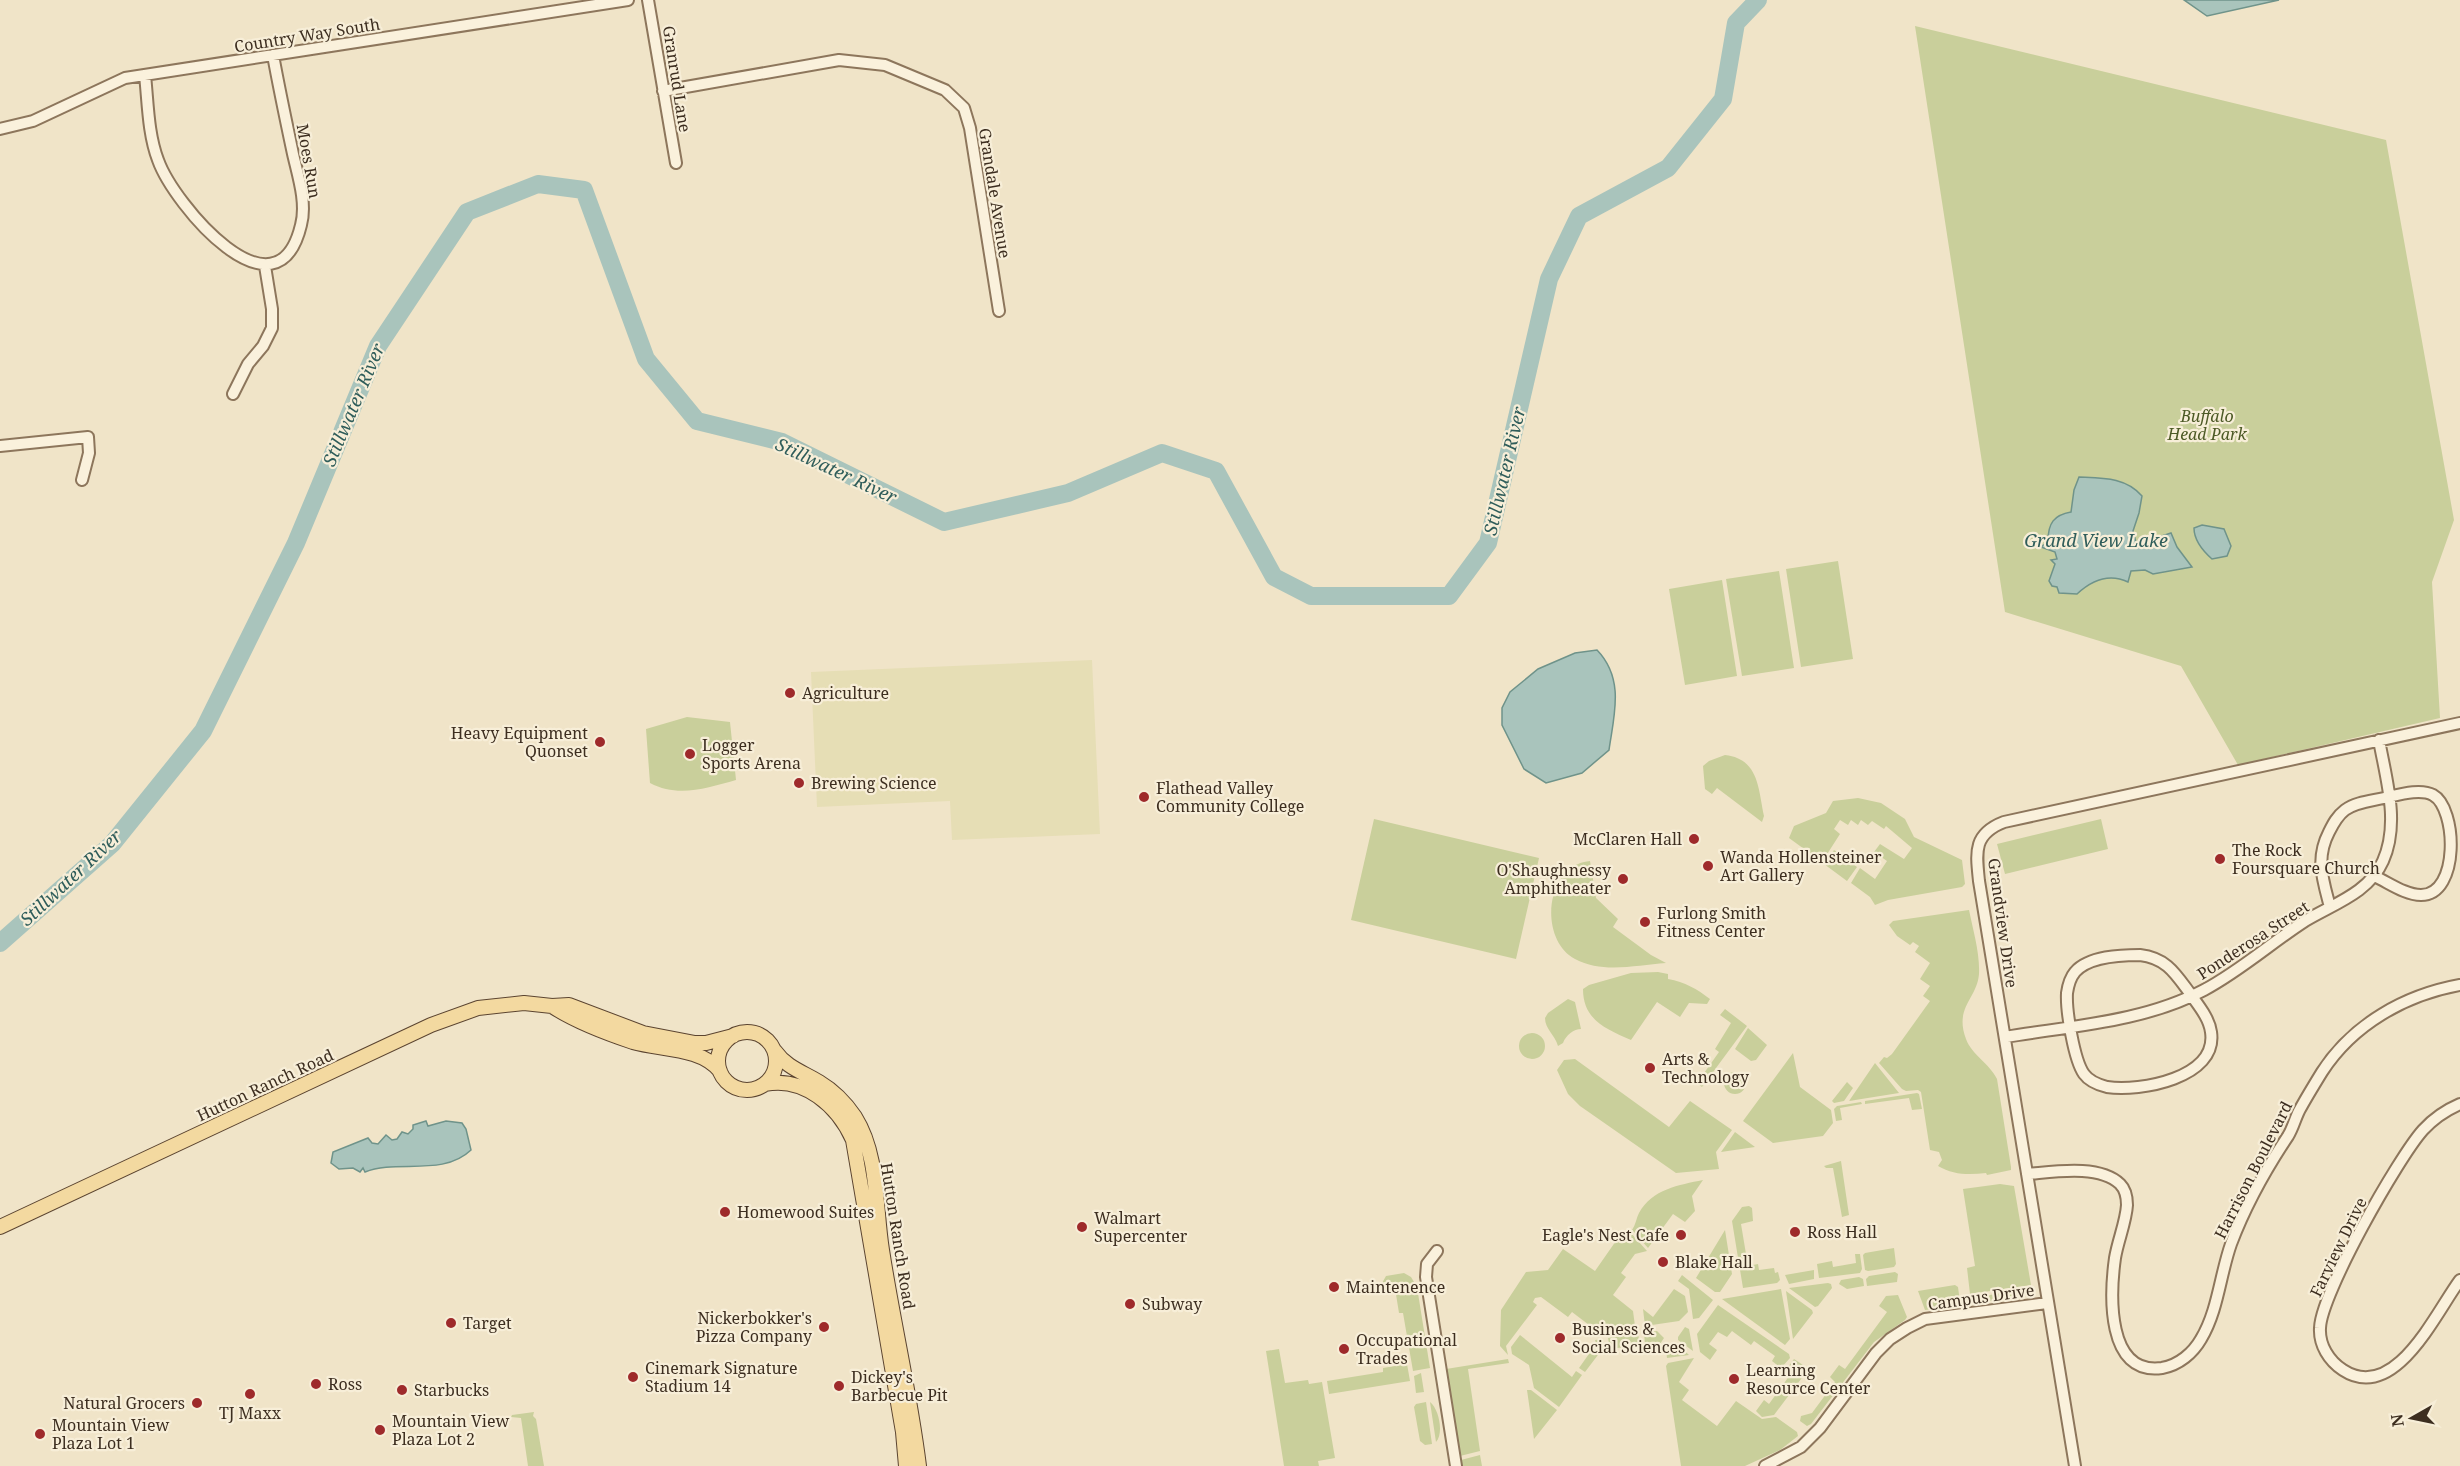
<svg xmlns="http://www.w3.org/2000/svg" width="2460" height="1466" viewBox="0 0 2460 1466" font-family="'Noto Serif',serif">
<style>
.farmland{fill:#e6deb5}
.green{fill:#c9cf9b}
.water{fill:#a9c4bc;stroke:#6f938a;stroke-width:1.5}
.lines{fill:none;stroke-linecap:round;stroke-linejoin:round}
.river{stroke:#a9c4bc;stroke-width:18}
.minor-casing{stroke:#8d765c;stroke-width:14}
.major-casing{stroke:#5b4430;stroke-width:16}
.minor{stroke:#faf1dc;stroke-width:10}
.major{stroke:#f3d9a0;stroke-width:14}
.poi-dot{fill:#9e2a2b;stroke:#f7eed8;stroke-width:2}
.labels{text-anchor:middle;stroke-width:4.5;stroke-linejoin:round;paint-order:stroke}
.street-label{font-size:16px;fill:#3d2e20;stroke:#f7eed8}
.park-label{font-size:16px;font-style:italic;fill:#4d5a26;stroke:#f7eed8}
.poi-label{font-size:16px;fill:#3d2e20;stroke:#f7eed8;text-anchor:start}
.water-label{font-size:18px;font-style:italic;fill:#2f5d5a;stroke:#f7eed8}
</style>
<rect width="100%" height="100%" fill="#f0e4c8"/>
<path class="farmland" d="M 1092,660 L 1100,834 L 952,840 L 950,801 L 817,807 L 811,672 Z"/>
<path class="green" d="M 1915,26 L 2386,140 L 2454,520 L 2432,582 L 2440,718 L 2238,765 L 2181,666 L 2005,612 Z
M 1838,561 L 1853,659 L 1801,667 L 1786,569 Z
M 1779,571 L 1794,668 L 1742,676 L 1726,579 Z
M 1722,580 L 1737,676 L 1685,685 L 1669,589 Z
M 687,717 L 730,722 L 736,780 C 707,788 678,798 650,783 L 646,729 Z
M 1725,755 C 1759,759 1758,788 1764,816 L 1762,822 L 1717,788 L 1712,794 L 1705,789 L 1703,766 L 1709,761 Z
M 1858,798 L 1881,803 L 1905,819 L 1914,837 L 1962,860 L 1965,884 L 1962,887 L 1888,900 L 1875,905 L 1870,897 L 1851,883 L 1860,868 L 1875,879 L 1887,861 L 1874,852 L 1880,844 L 1904,859 L 1912,848 L 1886,826 L 1884,829 L 1872,821 L 1868,825 L 1861,820 L 1858,825 L 1851,820 L 1848,825 L 1840,820 L 1834,829 L 1840,834 L 1822,862 L 1789,838 L 1794,826 L 1826,813 L 1833,801 Z
M 1374,819 L 1539,858 L 1516,959 L 1351,920 Z
M 2101,819 L 2108,849 L 2005,874 L 1997,844 Z
M 1834,850 L 1857,867 L 1847,881 L 1824,864 Z
M 1590,861 L 1596,898 L 1618,919 L 1613,927 L 1651,955 L 1666,963 C 1636,965 1603,974 1575,959 C 1538,939 1545,865 1590,861 Z
M 1969,910 C 1973,930 1980,953 1979,974 C 1977,999 1954,1007 1966,1039 C 1972,1055 1989,1063 1997,1079 L 2011,1167 L 2011,1170 L 1987,1175 L 1986,1173 C 1969,1175 1953,1175 1938,1166 L 1942,1160 L 1939,1152 L 1930,1150 L 1921,1092 L 1918,1090 L 1906,1091 L 1902,1089 L 1879,1063 L 1884,1057 L 1887,1058 L 1892,1054 L 1930,1001 L 1923,996 L 1930,986 L 1920,979 L 1930,963 L 1915,952 L 1919,946 L 1913,942 L 1910,945 L 1897,936 L 1889,925 L 1893,921 Z
M 1658,972 L 1668,974 L 1668,979 C 1685,982 1697,989 1710,999 L 1707,1004 L 1689,1003 L 1680,1017 L 1657,1002 L 1631,1040 C 1606,1029 1583,1020 1583,989 L 1589,985 L 1631,973 Z
M 1568,999 L 1575,1002 L 1581,1029 C 1574,1029 1566,1035 1563,1043 L 1558,1046 C 1555,1035 1545,1029 1545,1018 L 1548,1013 Z
M 1725,1009 L 1747,1026 L 1702,1087 L 1697,1083 L 1719,1052 L 1715,1049 L 1731,1023 L 1720,1015 Z
M 1748,1028 L 1767,1045 L 1756,1060 L 1751,1061 L 1735,1049 Z
M1519 1046a13 13 0 1 1 26 0a13 13 0 1 1-26 0Z
M 1793,1053 L 1800,1087 L 1831,1110 L 1833,1123 L 1823,1136 L 1773,1143 L 1743,1121 Z
M 1575,1059 L 1669,1127 L 1690,1101 L 1732,1130 L 1716,1152 L 1719,1169 L 1676,1173 L 1580,1106 L 1568,1094 L 1557,1070 L 1564,1060 Z
M 1875,1063 L 1899,1093 L 1849,1101 Z
M1724 1083a11 11 0 1 1 22 0a11 11 0 1 1-22 0Z
M 1847,1082 L 1853,1088 L 1844,1101 L 1834,1103 L 1832,1101 Z
M 1917,1093 L 1919,1094 L 1922,1109 L 1912,1110 L 1909,1098 L 1865,1104 L 1865,1101 Z
M 1861,1102 L 1862,1104 L 1840,1108 L 1842,1120 L 1836,1121 L 1834,1109 L 1837,1106 Z
M 1735,1132 L 1755,1147 L 1721,1152 Z
M 1841,1161 L 1849,1215 L 1842,1217 L 1833,1168 L 1826,1168 L 1824,1166 Z
M 1703,1180 L 1692,1196 L 1695,1211 L 1685,1222 L 1673,1214 L 1648,1248 L 1632,1230 C 1636,1224 1636,1219 1639,1213 C 1652,1189 1679,1185 1703,1180 Z
M 2000,1184 L 2014,1186 L 2031,1285 L 1970,1294 L 1967,1268 L 1975,1266 L 1963,1189 Z
M 1749,1206 L 1752,1208 L 1753,1221 L 1741,1224 L 1748,1266 L 1758,1264 L 1759,1270 L 1774,1268 L 1775,1273 L 1778,1272 L 1780,1280 L 1777,1283 L 1743,1288 L 1732,1221 L 1742,1207 Z
M 1725,1230 L 1732,1274 L 1720,1292 L 1715,1292 L 1696,1278 Z
M 1630,1232 L 1647,1251 L 1635,1254 L 1621,1273 L 1626,1277 L 1613,1295 L 1633,1311 L 1635,1326 L 1594,1332 L 1593,1328 L 1572,1312 L 1568,1317 L 1541,1297 L 1535,1298 L 1533,1302 L 1537,1305 L 1506,1346 L 1508,1355 L 1500,1346 L 1501,1310 L 1526,1272 L 1548,1270 L 1563,1249 L 1595,1271 L 1618,1238 Z
M 1894,1248 L 1896,1264 L 1894,1267 L 1868,1271 L 1865,1270 L 1863,1255 L 1865,1253 Z
M 1855,1254 L 1860,1254 L 1862,1269 L 1860,1273 L 1819,1278 L 1817,1264 L 1832,1261 L 1833,1267 L 1856,1263 Z
M 1814,1270 L 1814,1279 L 1789,1284 L 1785,1275 Z
M 1895,1272 L 1898,1274 L 1897,1282 L 1867,1286 L 1866,1279 L 1869,1276 Z
M 1404,1273 L 1411,1277 L 1417,1287 L 1430,1368 L 1413,1371 L 1403,1313 L 1399,1313 L 1394,1282 L 1381,1285 L 1386,1276 Z
M 1682,1275 L 1713,1300 L 1699,1318 L 1693,1319 L 1689,1289 L 1678,1281 Z
M 1859,1277 L 1863,1279 L 1864,1286 L 1847,1289 L 1839,1284 L 1841,1280 Z
M 1828,1283 L 1831,1284 L 1832,1288 L 1818,1306 L 1815,1307 L 1789,1288 Z
M 1955,1285 L 1958,1287 L 1960,1302 L 1959,1306 L 1925,1310 L 1918,1291 Z
M 2031,1288 L 2031,1294 L 1978,1303 L 1972,1298 Z
M 1674,1289 L 1685,1296 L 1688,1312 L 1679,1321 L 1645,1326 L 1643,1309 L 1653,1317 Z
M 1781,1289 L 1790,1339 L 1785,1345 L 1722,1299 Z
M 1786,1291 L 1812,1310 L 1813,1313 L 1793,1339 Z
M 1898,1295 L 1907,1317 L 1905,1320 L 1874,1342 L 1811,1424 L 1807,1426 L 1800,1421 L 1801,1416 L 1812,1413 L 1835,1382 L 1830,1377 L 1839,1365 L 1845,1369 L 1887,1312 L 1879,1306 L 1886,1296 Z
M 1718,1305 L 1789,1354 L 1790,1358 L 1781,1368 L 1772,1361 L 1775,1356 L 1754,1341 L 1751,1345 L 1732,1331 L 1727,1337 L 1718,1332 L 1709,1344 L 1717,1350 L 1710,1360 L 1700,1352 L 1697,1334 Z
M 1685,1327 L 1689,1329 L 1693,1351 L 1678,1340 L 1678,1337 Z
M 1657,1331 L 1664,1338 L 1660,1344 L 1645,1344 L 1644,1333 Z
M 1638,1334 L 1640,1345 L 1610,1349 L 1608,1338 Z
M 1520,1335 L 1572,1377 L 1576,1371 L 1582,1375 L 1559,1407 L 1534,1388 L 1529,1365 L 1512,1354 L 1511,1347 Z
M 1602,1339 L 1604,1347 L 1585,1372 L 1579,1368 L 1596,1344 L 1595,1340 Z
M 1676,1343 L 1689,1355 L 1667,1358 L 1666,1351 L 1671,1344 Z
M 1279,1349 L 1285,1383 L 1308,1380 L 1309,1384 L 1322,1382 L 1335,1458 L 1318,1461 L 1319,1466 L 1284,1466 L 1266,1351 Z
M 1694,1358 L 1679,1382 L 1689,1390 L 1682,1400 L 1717,1426 L 1736,1401 L 1762,1419 L 1776,1417 L 1797,1432 L 1798,1436 L 1780,1450 L 1745,1466 L 1681,1466 L 1666,1366 L 1668,1363 Z
M 1508,1359 L 1509,1363 L 1468,1369 L 1480,1451 L 1460,1456 L 1446,1369 Z
M 1794,1359 L 1806,1367 L 1807,1371 L 1774,1415 L 1762,1417 L 1756,1411 L 1764,1400 L 1769,1404 L 1790,1375 L 1785,1371 Z
M 1407,1364 L 1410,1381 L 1329,1394 L 1327,1381 L 1383,1372 L 1383,1368 Z
M 1421,1373 L 1424,1392 L 1416,1393 L 1414,1376 Z
M 1527,1390 L 1531,1390 L 1557,1410 L 1534,1439 Z
M 1426,1402 L 1432,1444 L 1425,1445 L 1420,1441 L 1414,1407 L 1416,1404 Z
M 1430,1402 C 1439,1409 1444,1433 1436,1442 Z
M 534,1412 L 533,1416 L 536,1419 L 544,1466 L 528,1466 L 521,1418 L 511,1417 L 512,1415 Z
M 1480,1455 L 1482,1466 L 1462,1466 L 1461,1460 Z"/>
<path class="water" d="M 2184,0 L 2279,0 L 2207,16 Z
M 2079,477 C 2102,478 2126,477 2142,496 L 2139,513 L 2133,531 L 2137,546 L 2147,547 L 2159,537 L 2171,533 L 2177,547 L 2192,567 L 2153,574 L 2145,570 L 2131,571 L 2128,582 C 2109,573 2091,581 2077,594 L 2059,593 L 2057,587 L 2052,586 L 2049,581 L 2055,564 L 2051,560 L 2057,559 L 2055,552 L 2041,547 L 2048,541 C 2048,523 2054,515 2071,512 L 2074,490 Z
M 2202,525 L 2224,529 L 2231,546 L 2227,556 L 2212,559 C 2203,551 2194,541 2194,528 Z
M 1597,650 C 1625,679 1614,715 1609,750 L 1582,773 L 1546,783 L 1524,769 L 1502,725 L 1502,708 L 1510,692 L 1538,669 L 1575,653 Z
M 426,1121 L 428,1126 L 446,1121 L 462,1123 L 466,1129 L 471,1150 C 443,1177 397,1159 365,1172 L 363,1168 L 360,1172 L 353,1168 L 339,1169 L 331,1163 L 333,1152 L 368,1138 L 372,1143 L 378,1144 L 386,1135 L 392,1140 L 397,1139 L 402,1132 L 408,1134 L 413,1129 L 413,1125 Z"/>
<g class="lines">
<path class="river" d="M 0,943 L 112,844 L 203,731 L 296,543 L 378,346 L 467,212 L 538,184 L 584,190 L 646,359 L 697,421 L 782,442 L 944,522 L 1068,493 L 1162,453 L 1216,471 L 1274,577 L 1311,596 L 1449,596 L 1488,543 L 1549,279 L 1579,216 L 1668,168 L 1723,99 L 1736,23 L 1758,0"/>
<defs>
<path id="minor" d="M 648,0 L 676,163
M 145,75 C 148,103 148,134 158,160 C 174,205 277,326 301,225 C 307,203 298,176 293,154 C 286,121 279,88 273,55
M 663,91 L 839,60 L 885,65 L 945,90 L 964,108 L 970,128 L 999,311
M 0,129 L 33,121 L 125,78 L 628,0
M 233,394 L 248,364 L 263,346 L 272,328 L 272,309 L 265,266
M 0,446 L 88,437 L 89,453 L 82,480
M 2330,907 C 2323,880 2315,859 2329,832 C 2333,824 2337,816 2345,810 C 2356,802 2371,801 2384,798 C 2398,795 2420,788 2433,795 C 2457,808 2460,895 2421,895 C 2405,895 2388,882 2374,876
M 2140,955 C 2166,958 2175,973 2189,992 C 2197,1004 2209,1017 2211,1032 C 2218,1078 2140,1092 2107,1087 C 2099,1085 2089,1081 2084,1074 C 2074,1060 2066,1011 2067,993 C 2068,986 2070,978 2075,972 C 2089,956 2121,955 2140,955 Z
M 2005,1037 C 2071,1026 2144,1022 2204,990 C 2240,971 2271,943 2305,921 C 2333,904 2369,893 2383,861 C 2400,823 2386,779 2379,740
M 2460,1104 C 2446,1110 2433,1119 2423,1130 C 2398,1158 2321,1294 2320,1328 C 2319,1345 2329,1361 2343,1370 C 2395,1404 2436,1312 2460,1280
M 2027,1174 C 2053,1172 2099,1164 2120,1184 C 2125,1189 2127,1197 2127,1205 C 2126,1222 2118,1240 2115,1258 C 2110,1294 2106,1376 2162,1368 C 2179,1365 2193,1353 2201,1339 C 2218,1311 2220,1275 2231,1244 C 2245,1207 2266,1169 2288,1136 C 2293,1128 2295,1119 2299,1111 C 2306,1098 2314,1085 2322,1072 C 2353,1024 2405,995 2460,985
M 1437,1251 L 1427,1264 L 1426,1277 L 1456,1466
M 1765,1466 L 1801,1447 L 1820,1428 L 1876,1353 L 1890,1339 L 1907,1328 L 1925,1319 L 2047,1303
M 2075,1466 L 1979,881 C 1976,852 1973,834 2004,822 L 2460,723"/>
<path id="major" d="M 552,1006 C 576,1022 606,1033 633,1042 C 661,1050 701,1047 720,1071
M718 1061a29 29 0 1 1 58 0a29 29 0 1 1-58 0Z
M 775,1051 C 787,1068 803,1072 819,1082 C 834,1091 845,1102 855,1117 C 879,1155 875,1207 882,1250 C 893,1322 910,1393 919,1466
M 765,1084 C 804,1076 838,1106 853,1140 L 903,1432 L 906,1466
M 0,1227 L 431,1025 L 478,1008 L 524,1003 L 552,1006 L 569,1005 L 643,1033 L 695,1043 L 706,1043 L 733,1036"/>
</defs>
<use href="#minor" class="minor-casing"/>
<use href="#major" class="major-casing"/>
<use href="#minor" class="minor"/>
<use href="#major" class="major"/>
</g>
<g class="poi-dot">
<circle cx="790" cy="693" r="6"/>
<circle cx="600" cy="742" r="6"/>
<circle cx="690" cy="754" r="6"/>
<circle cx="799" cy="783" r="6"/>
<circle cx="1144" cy="797" r="6"/>
<circle cx="1694" cy="839" r="6"/>
<circle cx="2220" cy="859" r="6"/>
<circle cx="1708" cy="866" r="6"/>
<circle cx="1623" cy="879" r="6"/>
<circle cx="1645" cy="922" r="6"/>
<circle cx="1650" cy="1068" r="6"/>
<circle cx="725" cy="1212" r="6"/>
<circle cx="1082" cy="1227" r="6"/>
<circle cx="1795" cy="1232" r="6"/>
<circle cx="1681" cy="1235" r="6"/>
<circle cx="1663" cy="1262" r="6"/>
<circle cx="1334" cy="1287" r="6"/>
<circle cx="1130" cy="1304" r="6"/>
<circle cx="451" cy="1323" r="6"/>
<circle cx="824" cy="1327" r="6"/>
<circle cx="1560" cy="1338" r="6"/>
<circle cx="1344" cy="1349" r="6"/>
<circle cx="633" cy="1377" r="6"/>
<circle cx="1734" cy="1379" r="6"/>
<circle cx="316" cy="1384" r="6"/>
<circle cx="839" cy="1386" r="6"/>
<circle cx="402" cy="1390" r="6"/>
<circle cx="250" cy="1394" r="6"/>
<circle cx="197" cy="1403" r="6"/>
<circle cx="380" cy="1430" r="6"/>
<circle cx="40" cy="1434" r="6"/>
</g>
<g class="labels">
<g class="street-label">
<text transform="translate(307 35) rotate(-9)" y="6">Country Way South</text>
<text transform="translate(677 79) rotate(81)" y="6">Granrud Lane</text>
<text transform="translate(309 161) rotate(80)" y="6">Moes Run</text>
<text transform="translate(995 193) rotate(81)" y="6">Grandale Avenue</text>
<text transform="translate(2003 923) rotate(82)" y="6">Grandview Drive</text>
<text transform="translate(2253 940) rotate(-33)" y="6">Ponderosa Street</text>
<text transform="translate(265 1085) rotate(-25)" y="6">Hutton Ranch Road</text>
<text transform="translate(2253 1170) rotate(-63)" y="6">Harrison Boulevard</text>
<text transform="translate(898 1236) rotate(81)" y="6">Hutton Ranch Road</text>
<text transform="translate(2338 1247) rotate(-64)" y="6">Farview Drive</text>
<text transform="translate(1981 1297) rotate(-8)" y="6">Campus Drive</text>
</g>
<g class="park-label">
<text x="2207" y="422">Buffalo<tspan x="2207" dy="18">Head Park</tspan></text>
</g>
<g class="poi-label">
<text x="802" y="699">Agriculture</text>
<text x="588" y="739" text-anchor="end">Heavy Equipment<tspan x="588" dy="18">Quonset</tspan></text>
<text x="702" y="751">Logger<tspan x="702" dy="18">Sports Arena</tspan></text>
<text x="811" y="789">Brewing Science</text>
<text x="1156" y="794">Flathead Valley<tspan x="1156" dy="18">Community College</tspan></text>
<text x="1682" y="845" text-anchor="end">McClaren Hall</text>
<text x="2232" y="856">The Rock<tspan x="2232" dy="18">Foursquare Church</tspan></text>
<text x="1720" y="863">Wanda Hollensteiner<tspan x="1720" dy="18">Art Gallery</tspan></text>
<text x="1611" y="876" text-anchor="end">O'Shaughnessy<tspan x="1611" dy="18">Amphitheater</tspan></text>
<text x="1657" y="919">Furlong Smith<tspan x="1657" dy="18">Fitness Center</tspan></text>
<text x="1662" y="1065">Arts &amp;<tspan x="1662" dy="18">Technology</tspan></text>
<text x="737" y="1218">Homewood Suites</text>
<text x="1094" y="1224">Walmart<tspan x="1094" dy="18">Supercenter</tspan></text>
<text x="1807" y="1238">Ross Hall</text>
<text x="1669" y="1241" text-anchor="end">Eagle's Nest Cafe</text>
<text x="1675" y="1268">Blake Hall</text>
<text x="1346" y="1293">Maintenence</text>
<text x="1142" y="1310">Subway</text>
<text x="812" y="1324" text-anchor="end">Nickerbokker's<tspan x="812" dy="18">Pizza Company</tspan></text>
<text x="463" y="1329">Target</text>
<text x="1572" y="1335">Business &amp;<tspan x="1572" dy="18">Social Sciences</tspan></text>
<text x="1356" y="1346">Occupational<tspan x="1356" dy="18">Trades</tspan></text>
<text x="645" y="1374">Cinemark Signature<tspan x="645" dy="18">Stadium 14</tspan></text>
<text x="1746" y="1376">Learning<tspan x="1746" dy="18">Resource Center</tspan></text>
<text x="851" y="1383">Dickey's<tspan x="851" dy="18">Barbecue Pit</tspan></text>
<text x="328" y="1390">Ross</text>
<text x="414" y="1396">Starbucks</text>
<text x="185" y="1409" text-anchor="end">Natural Grocers</text>
<text x="250" y="1419" text-anchor="middle">TJ Maxx</text>
<text x="392" y="1427">Mountain View<tspan x="392" dy="18">Plaza Lot 2</tspan></text>
<text x="52" y="1431">Mountain View<tspan x="52" dy="18">Plaza Lot 1</tspan></text>
</g>
<g class="water-label">
<text transform="translate(354 405) rotate(-67)" y="6">Stillwater River</text>
<text transform="translate(836 471) rotate(25)" y="6">Stillwater River</text>
<text transform="translate(1505 471) rotate(-77)" y="6">Stillwater River</text>
<text x="2096" y="547">Grand View Lake</text>
<text transform="translate(71 878) rotate(-43)" y="6">Stillwater River</text>
</g>
</g>
<g transform="translate(2412 1418) rotate(261)" stroke="#f7eed8" stroke-width="4.5" paint-order="stroke">
<path d="M0-4.5L10 22L0 15L-10 22Z" fill="#3d2e20"/>
<text y="-9" font-size="16" font-weight="bold" text-anchor="middle" fill="#3d2e20">N</text>
</g>
</svg>
